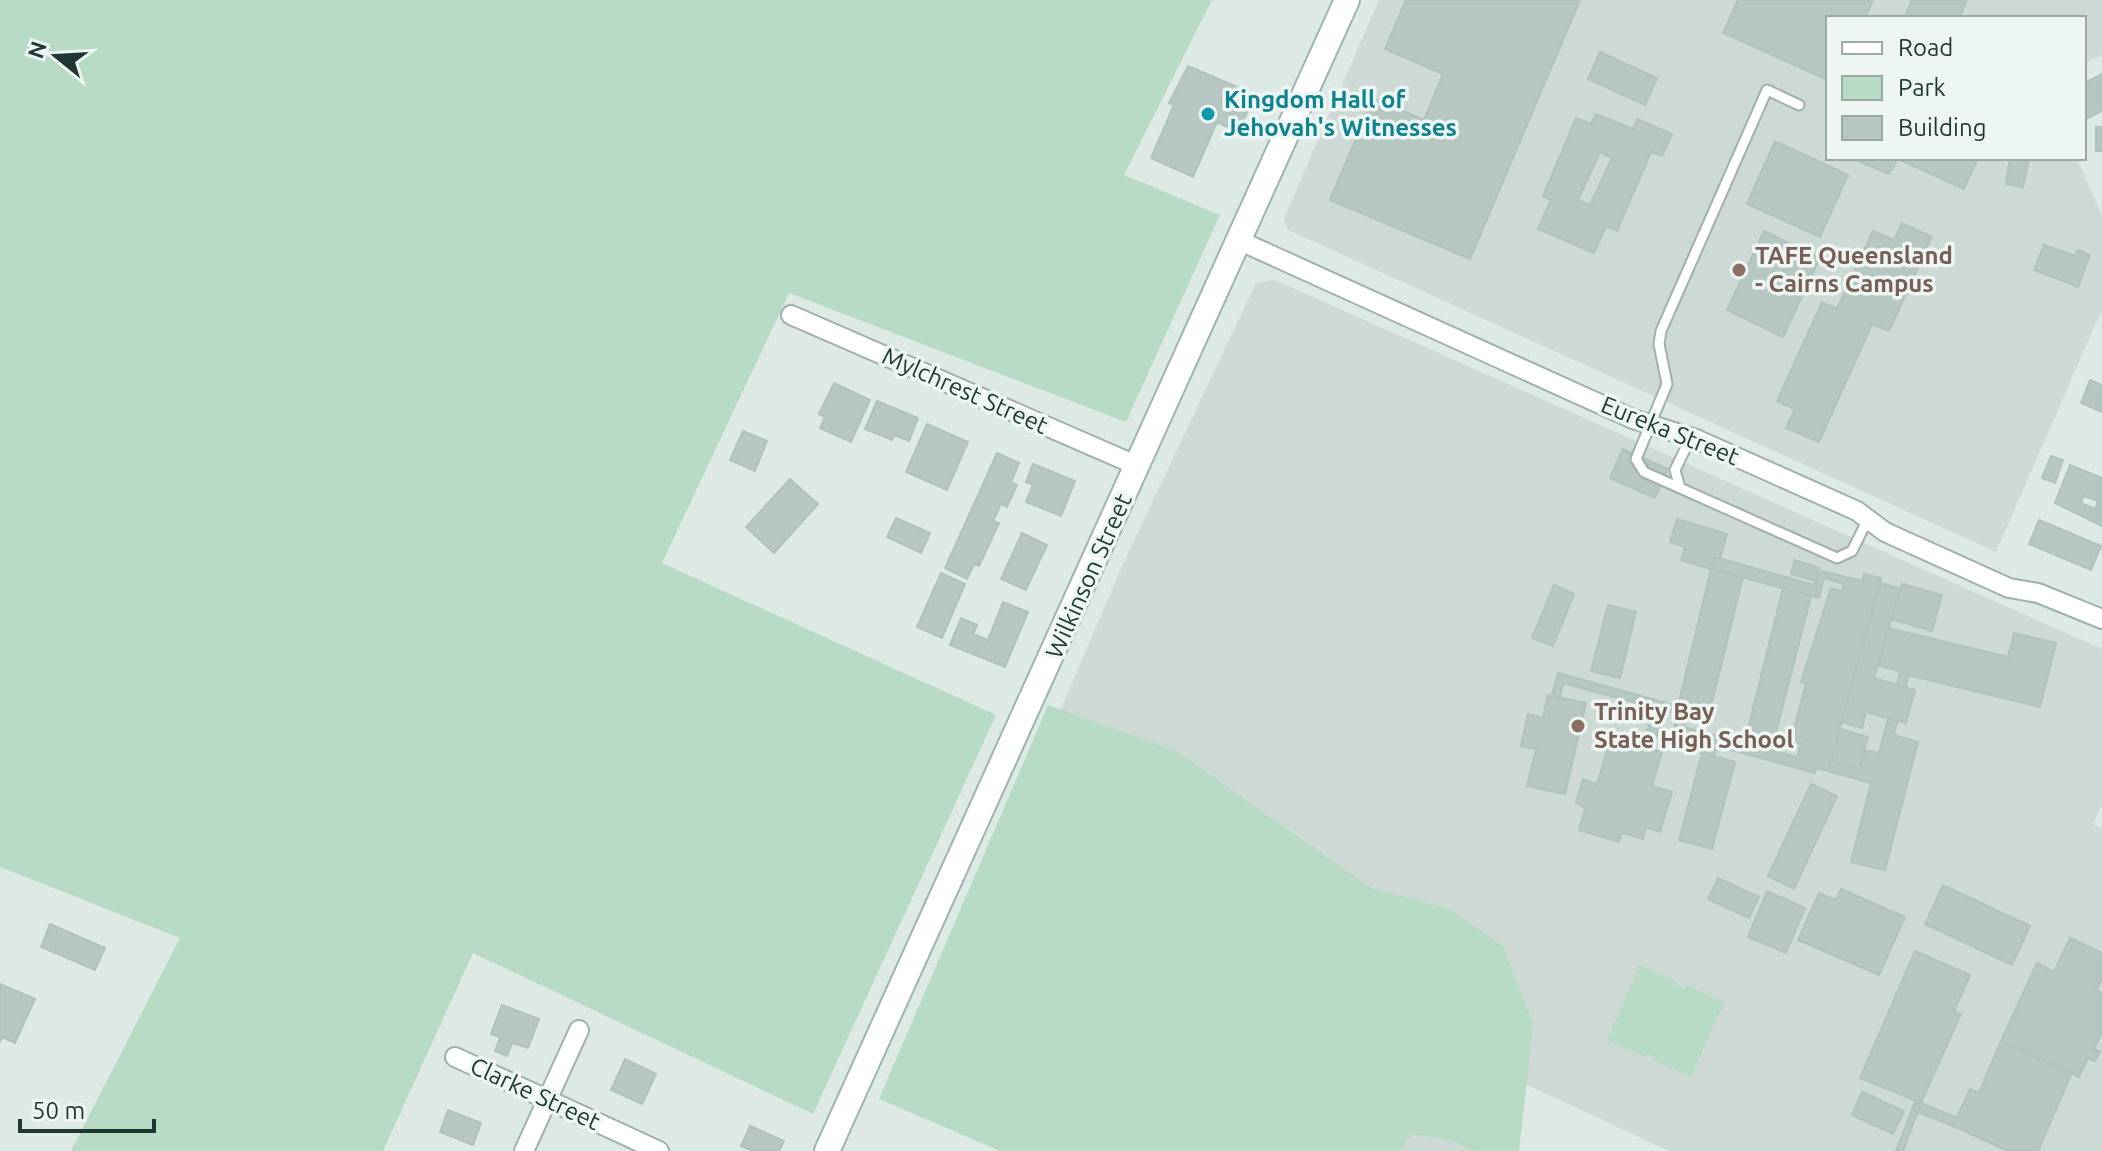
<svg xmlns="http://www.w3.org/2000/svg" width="2102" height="1151" viewBox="0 0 2102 1151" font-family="Ubuntu,sans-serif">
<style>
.built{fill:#ccd9d4}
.green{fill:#b6dac4}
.building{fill:#b6c6c1;stroke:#b0c2bd;stroke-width:2;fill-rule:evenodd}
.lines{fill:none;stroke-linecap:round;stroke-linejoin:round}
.lane-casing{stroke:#a0b0ac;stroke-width:13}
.street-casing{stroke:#a0b0ac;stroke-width:22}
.secondary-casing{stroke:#9db5ae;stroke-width:28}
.lane{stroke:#fff;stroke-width:9}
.street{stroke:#fff;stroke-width:18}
.secondary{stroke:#fff;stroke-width:24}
.culture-dot{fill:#0f9aa8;stroke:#edf6f3;stroke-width:3}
.education-dot{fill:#8d6e63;stroke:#edf6f3;stroke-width:3}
.labels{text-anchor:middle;stroke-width:7;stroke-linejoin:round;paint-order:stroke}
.culture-label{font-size:24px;font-weight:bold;fill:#0d838f;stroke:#edf6f3;text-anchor:start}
.education-label{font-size:24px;font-weight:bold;fill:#785e54;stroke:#edf6f3;text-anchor:start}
.street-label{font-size:24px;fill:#1f3834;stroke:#edf6f3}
</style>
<rect width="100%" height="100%" fill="#dde9e5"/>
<path class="built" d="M 1379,0 L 2102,0 L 2102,55 L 2084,63 L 2084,18 L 1828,18 L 1828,158 L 2077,158 L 2102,216 L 2102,309 L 1996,552 L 1288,230 L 1284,218 Z
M 1275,280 L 2102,649 L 2102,804 L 2093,824 L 2102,828 L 2102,1151 L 1669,1151 L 1004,842 L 1123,564 L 1256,283 Z
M 1410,1134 L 1451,1141 L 1474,1151 L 1400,1151 Z"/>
<path class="green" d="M 0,0 L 1212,0 L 1124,175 L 1220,215 L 1126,422 L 789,293 L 662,563 L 996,715 L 813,1114 L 473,953 L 383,1151 L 71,1151 L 180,938 L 0,867 Z
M 1048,705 L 1176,751 L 1371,888 L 1449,909 L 1503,946 L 1533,1024 L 1519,1151 L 1474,1151 L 1451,1141 L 1411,1134 L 1400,1151 L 1000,1151 L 879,1099 Z
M 1640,965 L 1677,982 L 1676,985 L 1685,989 L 1687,985 L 1724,1002 L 1691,1077 L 1653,1060 L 1654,1057 L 1646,1054 L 1644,1057 L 1607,1040 Z"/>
<path class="building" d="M 1406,0 L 1580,0 L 1470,259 L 1330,200 L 1373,98 L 1424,120 L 1443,74 L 1385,49 Z
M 1738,0 L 1873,0 L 1865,18 L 1828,18 L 1828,80 L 1723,33 Z
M 1912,0 L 1967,0 L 1959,18 L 1904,18 Z
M 1600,52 L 1657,78 L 1645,105 L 1588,79 Z
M 1188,66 L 1237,87 L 1232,98 L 1250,106 L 1238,132 L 1217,122 L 1193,177 L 1151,158 L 1174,105 L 1169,103 Z
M 2102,74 L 2102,111 L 2084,120 L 2084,83 Z
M 1596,114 L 1633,129 L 1637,119 L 1672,134 L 1662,156 L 1651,152 L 1617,231 L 1606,226 L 1594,253 L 1538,229 L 1551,200 L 1543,196 L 1576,118 L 1591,124 ZM 1600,152 L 1612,158 L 1590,205 L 1578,200 Z
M 2096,127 L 2102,127 L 2102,151 L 2096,151 Z
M 1775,141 L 1848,175 L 1820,237 L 1747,204 Z
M 1851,158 L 1978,158 L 1964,189 L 1898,159 L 1889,174 Z
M 2010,158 L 2029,158 L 2023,187 L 2006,184 Z
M 1902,223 L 1932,237 L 1889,331 L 1872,324 L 1819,442 L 1786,428 L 1795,409 L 1777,401 L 1822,302 L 1837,309 L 1873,231 L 1894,240 Z
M 1764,231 L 1820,258 L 1783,337 L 1727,310 Z
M 2044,245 L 2075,256 L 2078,250 L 2090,255 L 2078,287 L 2034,270 Z
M 2090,380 L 2102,385 L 2102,412 L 2081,403 Z
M 834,383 L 870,400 L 851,442 L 820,428 L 825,417 L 819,414 Z
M 877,401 L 918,418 L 909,441 L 894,435 L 892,440 L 865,429 Z
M 927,424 L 968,442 L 947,490 L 906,472 Z
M 743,431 L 767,441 L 755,471 L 730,460 Z
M 1623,449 L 1668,469 L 1655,498 L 1610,478 Z
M 997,453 L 1019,463 L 1011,482 L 1017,485 L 1007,507 L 1001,504 L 993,521 L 999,523 L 979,566 L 974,564 L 967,579 L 945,568 Z
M 2051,456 L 2063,460 L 2055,483 L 2042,478 Z
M 1033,464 L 1075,481 L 1061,516 L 1026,502 L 1033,485 L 1026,482 Z
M 2070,465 L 2102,478 L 2102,526 L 2055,503 ZM 2083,496 L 2098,501 L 2095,509 L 2081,503 Z
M 790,479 L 818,504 L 774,553 L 746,527 Z
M 896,518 L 930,533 L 921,553 L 887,537 Z
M 1677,519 L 1727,534 L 1720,559 L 1715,557 L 1711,569 L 1681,560 L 1685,547 L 1670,542 Z
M 2039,520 L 2101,546 L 2091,570 L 2029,544 Z
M 1022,533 L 1047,545 L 1026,590 L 1001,579 Z
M 1715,557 L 1814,585 L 1822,571 L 1862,581 L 1864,574 L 1881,578 L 1828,771 L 1816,768 L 1815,773 L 1717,746 L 1714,756 L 1702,753 L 1705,743 L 1672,735 L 1678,714 L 1664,710 L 1653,749 L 1643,746 L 1654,708 L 1563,683 L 1560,697 L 1552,695 L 1558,673 L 1688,709 L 1684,727 L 1744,743 L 1746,737 L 1754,739 L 1752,744 L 1797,757 L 1801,744 L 1791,741 L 1806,683 L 1801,682 L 1831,588 L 1842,591 L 1844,584 L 1824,578 L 1819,598 L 1711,569 Z
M 1795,560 L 1819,568 L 1816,581 L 1791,574 Z
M 1711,569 L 1743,577 L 1709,714 L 1678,706 Z
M 941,573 L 965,584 L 942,638 L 917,627 Z
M 1881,583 L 1900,589 L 1874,678 L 1915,690 L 1906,723 L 1866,712 L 1862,728 L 1841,722 Z
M 1902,584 L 1942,595 L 1932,631 L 1891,619 Z
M 1554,585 L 1574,594 L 1553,646 L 1532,638 Z
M 1783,588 L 1811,596 L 1773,744 L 1746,737 Z
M 1003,602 L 1028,612 L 1005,667 L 950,645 L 961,618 L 977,625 L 973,634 L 988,640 Z
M 1608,605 L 1636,612 L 1620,678 L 1591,671 Z
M 1888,628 L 2008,657 L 2014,633 L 2056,643 L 2040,707 L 1908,675 L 1906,687 L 1897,685 L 1900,671 L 1879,666 Z
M 1548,695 L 1586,703 L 1565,794 L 1527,786 L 1536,749 L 1521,746 L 1528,714 L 1543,718 Z
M 1888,718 L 1897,721 L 1894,735 L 1918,742 L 1885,870 L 1851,862 L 1871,783 L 1828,771 L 1831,761 L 1859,769 L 1865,750 L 1879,753 Z
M 1840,729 L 1868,737 L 1859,769 L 1831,761 Z
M 1611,737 L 1662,752 L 1652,786 L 1672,792 L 1660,832 L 1646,827 L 1643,839 L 1622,833 L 1619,842 L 1579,830 L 1585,809 L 1576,802 L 1583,779 L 1597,784 Z
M 1702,753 L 1735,762 L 1712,849 L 1679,840 Z
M 1811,784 L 1837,796 L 1794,889 L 1768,876 Z
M 1718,878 L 1759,897 L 1749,918 L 1708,899 Z
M 1943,885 L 2030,926 L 2012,965 L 1925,924 Z
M 1841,889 L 1905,917 L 1879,975 L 1798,940 L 1819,893 L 1836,900 Z
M 1767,891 L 1805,908 L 1786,953 L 1748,937 Z
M 50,924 L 105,948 L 95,970 L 41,947 Z
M 2070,938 L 2102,953 L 2102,979 L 2096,991 L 2102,993 L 2102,1032 L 2094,1049 L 2100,1051 L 2095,1061 L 2088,1058 L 2079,1077 L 2001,1041 L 2037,963 L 2054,972 Z
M 1915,951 L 1970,975 L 1954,1011 L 1961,1014 L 1921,1103 L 1860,1078 Z
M 0,984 L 35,999 L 15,1043 L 2,1037 L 0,1042 Z
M 502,1005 L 539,1019 L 528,1048 L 512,1043 L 507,1056 L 495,1051 L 500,1037 L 491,1034 Z
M 2001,1041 L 2072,1072 L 2038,1151 L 2008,1151 L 1953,1126 L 1970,1089 L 1979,1093 Z
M 625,1059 L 656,1074 L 642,1104 L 611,1090 Z
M 1862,1092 L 1904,1111 L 1893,1134 L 1852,1115 Z
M 1915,1102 L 1921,1103 L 1903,1151 L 1896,1151 Z
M 1921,1103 L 1957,1118 L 1953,1126 L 1918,1112 Z
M 448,1110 L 481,1123 L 473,1145 L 440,1132 Z
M 750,1126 L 784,1141 L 779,1151 L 753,1151 L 741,1146 Z"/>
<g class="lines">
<defs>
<path id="lane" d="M 1691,437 L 1675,470 L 1680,488 L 1837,558 L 1852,551 L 1868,519
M 1680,488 L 1644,472 L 1636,459 L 1667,384 L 1659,344 L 1661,331 L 1767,90 L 1799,105"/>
<path id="street" d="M 1238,240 L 1633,419 L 1696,439 L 1857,511 L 1885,532 L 2009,588 L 2038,593 L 2102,619
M 791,315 L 1138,466
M 455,1057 L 659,1151
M 524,1151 L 579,1030"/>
<path id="secondary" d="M 827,1151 L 1347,0"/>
</defs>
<use href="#lane" class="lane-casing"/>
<use href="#street" class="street-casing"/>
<use href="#secondary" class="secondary-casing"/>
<use href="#lane" class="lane"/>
<use href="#street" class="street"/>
<use href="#secondary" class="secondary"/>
</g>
<circle class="culture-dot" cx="1208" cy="114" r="8"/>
<g class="education-dot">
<circle cx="1739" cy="270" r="8"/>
<circle cx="1578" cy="726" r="8"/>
</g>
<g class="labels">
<g class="culture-label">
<text x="1224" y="108">Kingdom Hall of<tspan x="1224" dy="28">Jehovah's Witnesses</tspan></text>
</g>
<g class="education-label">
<text x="1755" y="264">TAFE Queensland<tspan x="1755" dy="28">- Cairns Campus</tspan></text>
<text x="1594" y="720">Trinity Bay<tspan x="1594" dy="28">State High School</tspan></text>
</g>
<g class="street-label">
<text transform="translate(965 391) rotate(24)" y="8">Mylchrest Street</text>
<text transform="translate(1670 431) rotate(22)" y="8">Eureka Street</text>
<text transform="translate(1089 576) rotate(-66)" y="8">Wilkinson Street</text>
<text transform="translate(535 1094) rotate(25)" y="8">Clarke Street</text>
</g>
</g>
<rect x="1826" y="16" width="260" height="144" fill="#edf6f3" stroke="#9baaa7" stroke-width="2"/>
<rect x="1842" y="42" width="40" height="12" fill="#ffffff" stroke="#9baaa7" stroke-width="2"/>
<text x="1898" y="56" font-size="24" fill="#1f3834">Road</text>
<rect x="1842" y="76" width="40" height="24" fill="#b6dac4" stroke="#9baaa7" stroke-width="2"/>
<text x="1898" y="96" font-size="24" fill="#1f3834">Park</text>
<rect x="1842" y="116" width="40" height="24" fill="#b6c6c1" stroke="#9baaa7" stroke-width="2"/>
<text x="1898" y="136" font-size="24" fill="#1f3834">Building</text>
<g transform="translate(56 56) rotate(288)" stroke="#edf6f3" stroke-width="6" paint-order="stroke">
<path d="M0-6L14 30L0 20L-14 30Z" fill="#1f3834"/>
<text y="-12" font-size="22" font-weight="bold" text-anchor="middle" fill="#1f3834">N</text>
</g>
<path d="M20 1119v12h134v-12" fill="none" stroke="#1f3834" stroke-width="4"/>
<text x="32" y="1119" font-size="24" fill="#1f3834" stroke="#edf6f3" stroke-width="6" paint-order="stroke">50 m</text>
</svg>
